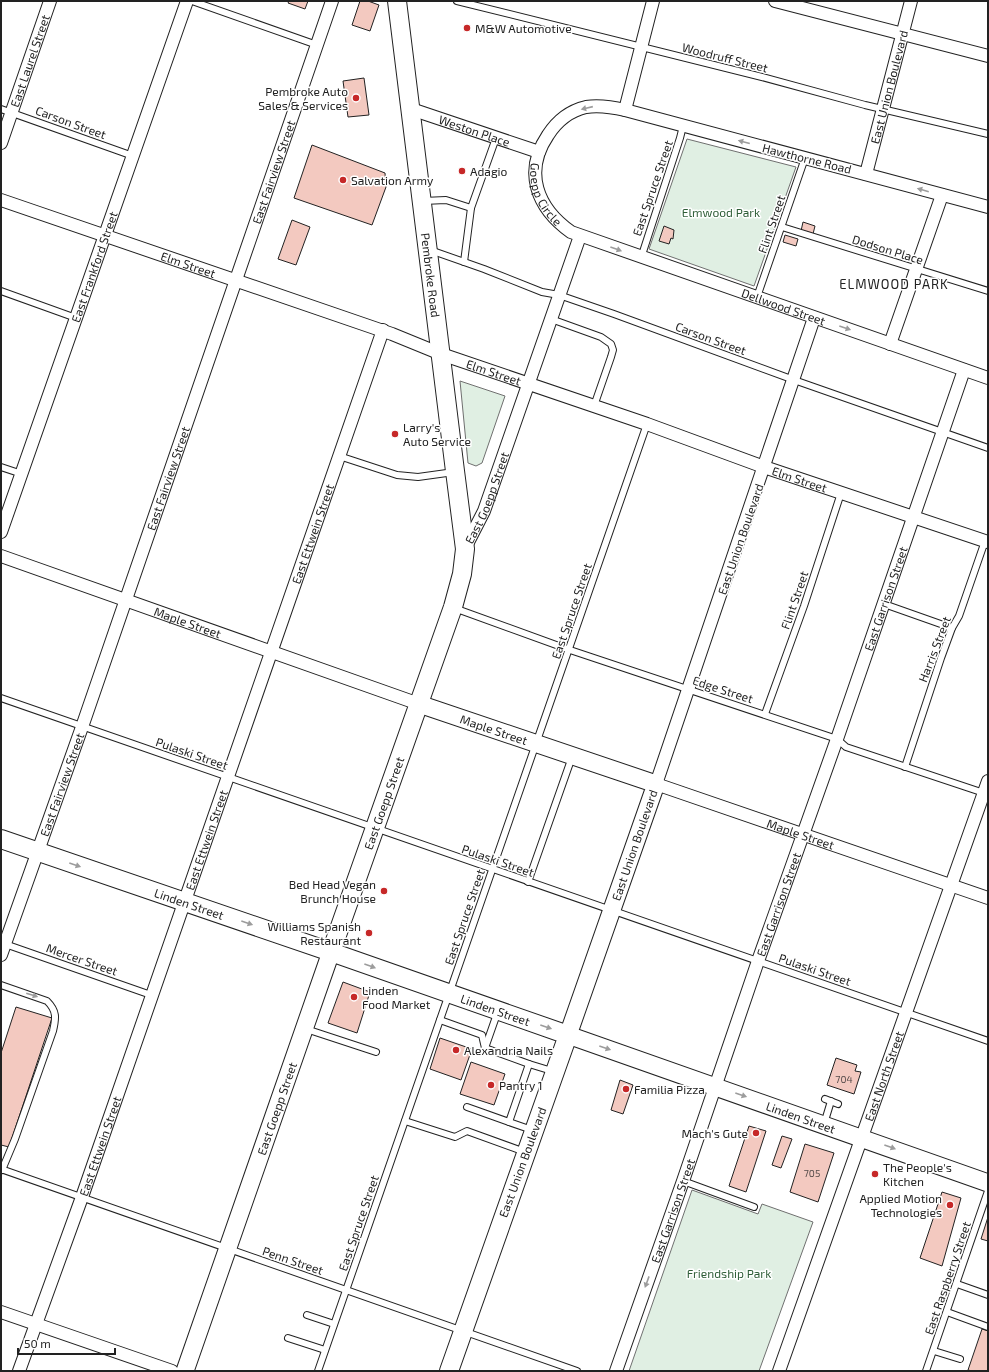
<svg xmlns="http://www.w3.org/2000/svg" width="989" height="1372" font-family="'Exo 2',sans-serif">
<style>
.green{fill:#e0efe3;stroke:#6f6f6f}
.building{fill:#f3c9c0;stroke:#222}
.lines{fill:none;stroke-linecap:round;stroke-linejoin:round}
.lane-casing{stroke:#222;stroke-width:8}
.street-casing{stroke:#222;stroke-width:14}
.secondary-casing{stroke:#222;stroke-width:19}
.primary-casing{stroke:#222;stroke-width:20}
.lane{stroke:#fff;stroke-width:6}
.street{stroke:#fff;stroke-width:12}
.secondary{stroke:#fff;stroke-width:17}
.primary{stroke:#fff;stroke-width:18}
.oneway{fill:#9c9c9c}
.poi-dot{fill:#c62828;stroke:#fff;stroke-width:1.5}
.labels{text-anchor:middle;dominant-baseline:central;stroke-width:3;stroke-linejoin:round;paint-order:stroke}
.number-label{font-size:10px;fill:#564c4a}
.poi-label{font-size:12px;fill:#222;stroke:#fff;text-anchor:start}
.street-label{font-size:12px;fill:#222;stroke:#fff}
.park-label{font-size:12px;fill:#2f5e38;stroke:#fff}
.neighbourhood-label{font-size:13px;letter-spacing:1px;fill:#222;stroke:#fff}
</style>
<rect width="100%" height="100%" fill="#fff"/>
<g class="green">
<path d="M687 139 796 167 754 286 649 249Z"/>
<path d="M460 381 505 396 482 463 476 466 468 463Z"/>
<path d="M692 1190 758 1214 762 1204 813 1222 759 1371H629Z"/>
</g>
<g class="building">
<path d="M289 1H308L305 9 288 3Z"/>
<path d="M360 1H368L379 5 370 31 352 25Z"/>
<path d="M364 78 369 115 348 117 343 81Z"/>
<path d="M312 145 385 173 386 187 372 225 294 198Z"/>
<path d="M292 220 310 227 296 265 278 259Z"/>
<path d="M803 222 815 226 813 234 801 231Z"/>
<path d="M664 226 674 230 673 239 671 238 669 244 659 241Z"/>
<path d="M785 235 798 239 796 246 783 242Z"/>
<path d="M343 982 370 992 357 1033 328 1023Z"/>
<path d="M16 1007 52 1018 9 1147 1 1145V1053Z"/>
<path d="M440 1038 472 1049 461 1080 430 1069Z"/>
<path d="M836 1058 857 1065 855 1071 861 1072 854 1094 827 1085Z"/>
<path d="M471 1062 505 1074 494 1105 460 1094Z"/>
<path d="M620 1080 633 1085 623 1114 611 1110Z"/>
<path d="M749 1126 766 1131 746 1192 729 1186Z"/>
<path d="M782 1136 792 1139 781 1168 772 1165Z"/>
<path d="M805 1144 834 1153 818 1202 790 1192Z"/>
<path d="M942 1192 961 1198 942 1266 920 1258Z"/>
<path d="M988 1217V1241L981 1239Z"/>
<path d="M982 1329 988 1331V1371H972L968 1370Z"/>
</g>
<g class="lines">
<g class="lane-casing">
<g id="lane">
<path d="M192 1 317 45"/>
<path d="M457 1 762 77 865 105 988 134"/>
<path d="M1 109 133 156"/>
<path d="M423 201 446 200 471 208 496 138"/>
<path d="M782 227 988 291"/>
<path d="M430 250 484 269 542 292 559 295 614 314 794 380 988 448"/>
<path d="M641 258 680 138 683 126"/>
<path d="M464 262 471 208"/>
<path d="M1 291 76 318"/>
<path d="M757 297 805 158"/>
<path d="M551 319 601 337 611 344 613 350 611 357 594 406"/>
<path d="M339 456 397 475 418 477 454 472"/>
<path d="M1 467 22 474"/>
<path d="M884 604 952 628"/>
<path d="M454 608 570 650 837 739 846 747 984 793"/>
<path d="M1 698 988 1041"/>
<path d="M765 714 804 606 841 493"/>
<path d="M905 767 941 658 952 628 959 616 985 541"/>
<path d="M528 882 572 757"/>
<path d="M5 944 151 995"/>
<path d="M1 985 47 1001C57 1011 56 1018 53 1031L15 1139 2 1170"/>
<path d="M440 1020 482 1035 485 1048 529 1064 509 1122 467 1107"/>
<path d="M306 1029 376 1052"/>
<path d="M485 1048 498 1011"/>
<path d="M529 1064 552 1071"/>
<path d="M825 1099 838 1104"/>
<path d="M405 1121 455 1137 467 1131 525 1152"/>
<path d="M509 1122 532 1130"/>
<path d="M824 1124 831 1101"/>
<path d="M1 1169 577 1371"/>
<path d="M683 1181 754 1207"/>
<path d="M957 1284 988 1295"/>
<path d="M947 1312 988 1327"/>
<path d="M307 1315 334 1324"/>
<path d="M288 1338 325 1350"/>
<path d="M934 1351 960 1359"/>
<path d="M318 1371 647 424"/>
<path d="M926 1371 988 1191"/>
</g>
</g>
<g class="street-casing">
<g id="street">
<path d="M775 1 988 56"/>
<path id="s1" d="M411 109 539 152"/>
<path d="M625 110 653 1"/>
<path id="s2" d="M1 143 50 1"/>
<path id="s3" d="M866 174 911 1"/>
<path id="s4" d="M1 200 392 334 441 354 647 424 764 467 988 542"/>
<path id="s5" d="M988 207 625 110C612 107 600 105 586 107 569 111 557 121 548 135 523 172 537 208 571 232L988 378"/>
<path id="s6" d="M814 318 656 784 988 898"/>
<path d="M890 344 942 195"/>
<path id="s7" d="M1 532 187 1"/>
<path id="s8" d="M465 548 484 511 580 236"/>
<path id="s9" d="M1 556 419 704"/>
<path id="s10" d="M1 955 82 727 332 1"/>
<path d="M1 1312 172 1371"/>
<path id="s11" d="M19 1371 82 1197 383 330"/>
<path id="s12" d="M616 1371 683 1181 758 961 837 739 964 370"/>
<path id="s13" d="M779 1371 988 781"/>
</g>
</g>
<g class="secondary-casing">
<g id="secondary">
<path id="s14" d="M419 704 656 784 568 1035 988 1183"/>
<path id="s15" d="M185 1371 331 952"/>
</g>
</g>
<g class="primary-casing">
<g id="primary">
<path id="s16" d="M1 839 331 952 568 1035 449 1371"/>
<path id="s17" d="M331 952 453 607 462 574 465 549 455 471 397 1"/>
</g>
</g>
<use href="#lane" class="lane"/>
<use href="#street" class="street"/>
<use href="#secondary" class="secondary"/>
<use href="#primary" class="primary"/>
</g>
<defs><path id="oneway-solid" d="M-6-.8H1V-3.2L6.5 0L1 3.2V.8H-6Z"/></defs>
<g class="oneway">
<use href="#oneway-solid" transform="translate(587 108) rotate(167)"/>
<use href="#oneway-solid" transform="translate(744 142) rotate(-165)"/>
<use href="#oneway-solid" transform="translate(923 190) rotate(-164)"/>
<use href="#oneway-solid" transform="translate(616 249) rotate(20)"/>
<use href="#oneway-solid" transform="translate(845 328) rotate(19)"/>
<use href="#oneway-solid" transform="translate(75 865) rotate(19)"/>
<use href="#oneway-solid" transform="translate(247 923) rotate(19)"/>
<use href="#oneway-solid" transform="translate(370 966) rotate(20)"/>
<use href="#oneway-solid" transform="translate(32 995) rotate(17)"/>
<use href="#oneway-solid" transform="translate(546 1027) rotate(19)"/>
<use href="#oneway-solid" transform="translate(605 1048) rotate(19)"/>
<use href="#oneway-solid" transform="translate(741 1095) rotate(19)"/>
<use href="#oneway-solid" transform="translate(890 1147) rotate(20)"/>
<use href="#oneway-solid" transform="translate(647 1282) rotate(110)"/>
</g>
<g class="poi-dot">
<circle cx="467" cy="28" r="4"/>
<circle cx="356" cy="98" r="4"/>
<circle cx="462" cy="171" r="4"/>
<circle cx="343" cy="180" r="4"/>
<circle cx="395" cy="434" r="4"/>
<circle cx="384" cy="891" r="4"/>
<circle cx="369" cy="933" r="4"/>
<circle cx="354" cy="997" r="4"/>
<circle cx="456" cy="1050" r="4"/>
<circle cx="491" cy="1085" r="4"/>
<circle cx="626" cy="1089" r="4"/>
<circle cx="756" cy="1133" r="4"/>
<circle cx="875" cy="1174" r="4"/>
<circle cx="950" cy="1205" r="4"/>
</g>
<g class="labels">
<g class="number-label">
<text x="844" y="1079">704</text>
<text x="812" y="1173">705</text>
</g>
<g class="poi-label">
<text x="475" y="28">M&amp;W Automotive</text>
<text x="348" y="91" text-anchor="end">Pembroke Auto<tspan x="348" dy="14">Sales &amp; Services</tspan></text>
<text x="470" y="171">Adagio</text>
<text x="351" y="180">Salvation Army</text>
<text x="403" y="427">Larry's<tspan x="403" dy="14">Auto Service</tspan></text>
<text x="376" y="884" text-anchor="end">Bed Head Vegan<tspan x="376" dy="14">Brunch House</tspan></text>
<text x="361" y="926" text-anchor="end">Williams Spanish<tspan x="361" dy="14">Restaurant</tspan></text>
<text x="362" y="990">Linden<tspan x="362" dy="14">Food Market</tspan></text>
<text x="464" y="1050">Alexandria Nails</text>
<text x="499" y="1085">Pantry 1</text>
<text x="634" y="1089">Familia Pizza</text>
<text x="748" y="1133" text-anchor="end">Mach's Gute</text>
<text x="883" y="1167">The People's<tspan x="883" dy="14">Kitchen</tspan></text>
<text x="942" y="1198" text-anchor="end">Applied Motion<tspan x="942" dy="14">Technologies</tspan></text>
</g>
<g class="street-label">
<text transform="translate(725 57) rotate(14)">Woodruff Street</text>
<text stroke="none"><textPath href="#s2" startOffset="87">East Laurel Street</textPath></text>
<text stroke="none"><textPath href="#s3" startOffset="90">East Union Boulevard</textPath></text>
<text transform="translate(71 122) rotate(20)">Carson Street</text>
<text stroke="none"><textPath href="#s1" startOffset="67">Weston Place</textPath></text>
<text transform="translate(807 158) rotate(14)">Hawthorne Road</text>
<text stroke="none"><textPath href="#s10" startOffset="829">East Fairview Street</textPath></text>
<text transform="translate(652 188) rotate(-71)">East Spruce Street</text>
<text stroke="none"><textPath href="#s5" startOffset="528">Goepp Circle</textPath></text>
<text transform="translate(771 224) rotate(-71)">Flint Street</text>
<text transform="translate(888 249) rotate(17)">Dodson Place</text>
<text stroke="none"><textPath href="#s4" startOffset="198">Elm Street</textPath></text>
<text stroke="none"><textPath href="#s7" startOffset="281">East Frankford Street</textPath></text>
<text transform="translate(431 275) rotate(83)">Pembroke Road</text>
<text stroke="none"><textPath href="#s5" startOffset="801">Dellwood Street</textPath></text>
<text transform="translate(711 338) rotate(20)">Carson Street</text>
<text stroke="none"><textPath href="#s4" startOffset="522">Elm Street</textPath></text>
<text stroke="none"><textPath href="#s10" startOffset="505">East Fairview Street</textPath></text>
<text stroke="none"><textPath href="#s4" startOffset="846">Elm Street</textPath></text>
<text stroke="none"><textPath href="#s8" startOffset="55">East Goepp Street</textPath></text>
<text stroke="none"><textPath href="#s11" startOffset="887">East Ettwein Street</textPath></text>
<text transform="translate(740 539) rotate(-71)">East Union Boulevard</text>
<text stroke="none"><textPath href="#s12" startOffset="818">East Garrison Street</textPath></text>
<text transform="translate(794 600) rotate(-71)">Flint Street</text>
<text transform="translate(571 611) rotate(-71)">East Spruce Street</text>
<text stroke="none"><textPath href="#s9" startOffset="198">Maple Street</textPath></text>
<text transform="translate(934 649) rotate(-69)">Harris Street</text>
<text transform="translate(723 689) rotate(18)">Edge Street</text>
<text stroke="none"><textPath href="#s14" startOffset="79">Maple Street</textPath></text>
<text transform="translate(192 753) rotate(19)">Pulaski Street</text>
<text stroke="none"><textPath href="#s10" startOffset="181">East Fairview Street</textPath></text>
<text stroke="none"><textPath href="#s17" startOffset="158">East Goepp Street</textPath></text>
<text stroke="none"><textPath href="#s6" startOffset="645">Maple Street</textPath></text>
<text stroke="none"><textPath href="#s11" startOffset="563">East Ettwein Street</textPath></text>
<text transform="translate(634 845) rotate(-71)">East Union Boulevard</text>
<text transform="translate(498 860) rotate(19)">Pulaski Street</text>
<text stroke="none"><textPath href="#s16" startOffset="199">Linden Street</textPath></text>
<text stroke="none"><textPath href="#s12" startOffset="494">East Garrison Street</textPath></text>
<text transform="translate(464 917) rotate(-71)">East Spruce Street</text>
<text transform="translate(82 959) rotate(19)">Mercer Street</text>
<text transform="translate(815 969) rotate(19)">Pulaski Street</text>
<text stroke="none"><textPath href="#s16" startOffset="523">Linden Street</textPath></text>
<text stroke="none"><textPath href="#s13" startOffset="313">East North Street</textPath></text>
<text stroke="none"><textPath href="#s15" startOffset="278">East Goepp Street</textPath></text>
<text stroke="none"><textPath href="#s14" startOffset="763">Linden Street</textPath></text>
<text stroke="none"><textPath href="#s11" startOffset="239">East Ettwein Street</textPath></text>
<text transform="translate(522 1162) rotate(-70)">East Union Boulevard</text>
<text stroke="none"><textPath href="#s12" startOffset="170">East Garrison Street</textPath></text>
<text transform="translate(358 1223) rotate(-71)">East Spruce Street</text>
<text transform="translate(293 1260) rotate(19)">Penn Street</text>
<text transform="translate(947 1278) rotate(-71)">East Raspberry Street</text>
</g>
<g class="park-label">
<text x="721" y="212">Elmwood Park</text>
<text x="729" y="1273">Friendship Park</text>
</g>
<g class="neighbourhood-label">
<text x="894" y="284">ELMWOOD PARK</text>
</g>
</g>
<rect width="989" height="1372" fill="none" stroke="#222222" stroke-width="4"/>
<path d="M18 1348v6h97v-6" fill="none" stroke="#222222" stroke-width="2"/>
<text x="24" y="1348" font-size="12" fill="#222222" stroke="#ffffff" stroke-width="3" paint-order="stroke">50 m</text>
</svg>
